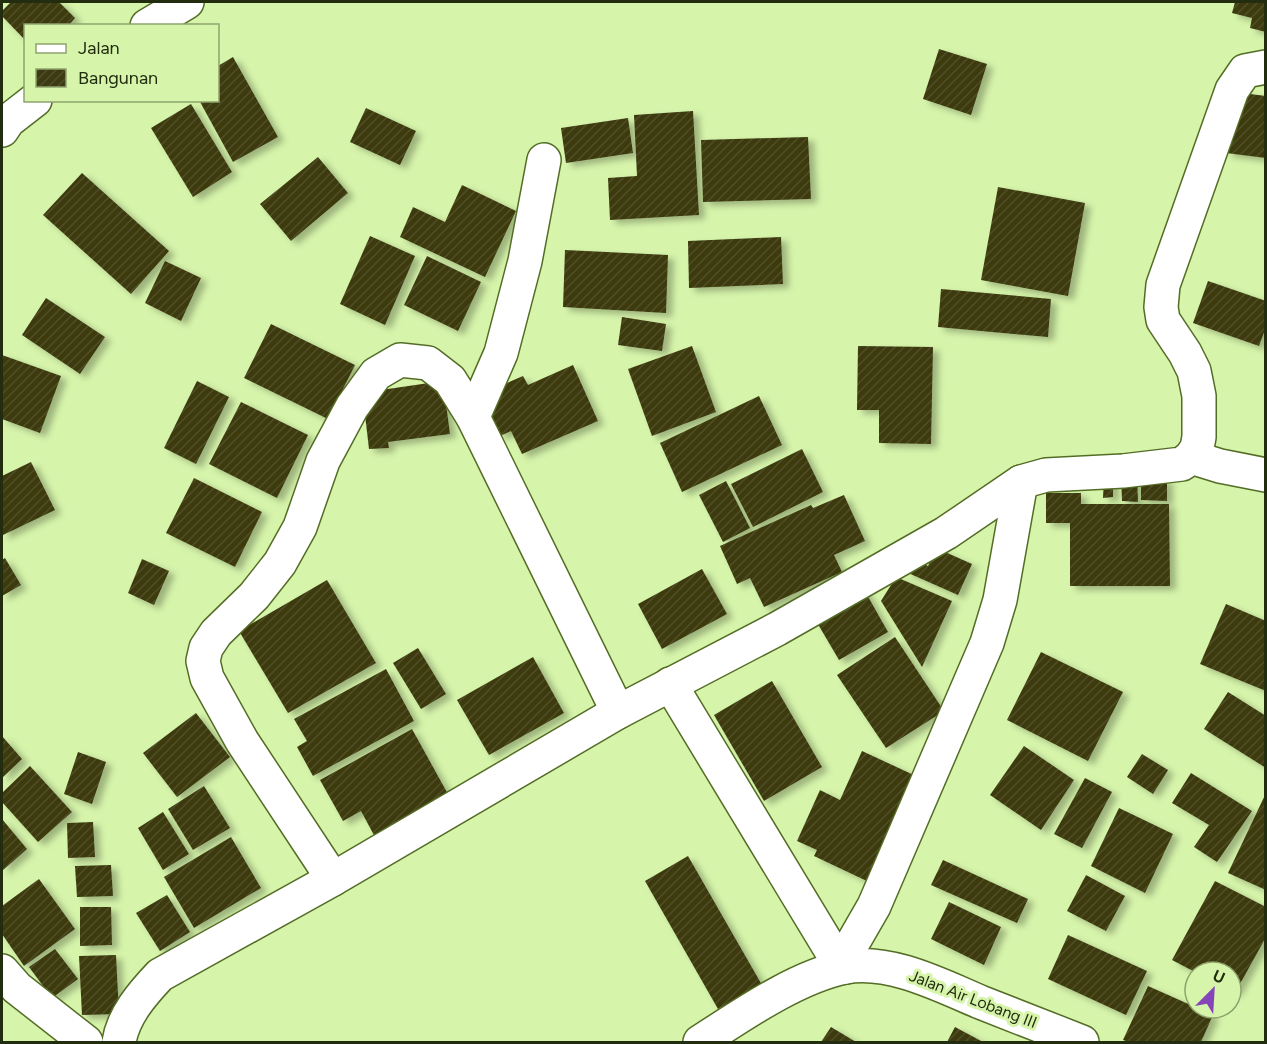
<svg xmlns="http://www.w3.org/2000/svg" width="1267" height="1044" font-family="Figtree,sans-serif">
<style>
.building{fill:url(#building-hatch);filter:url(#shadow)}
.lines{fill:none;stroke-linecap:round;stroke-linejoin:round}
.minor-casing{stroke:#546d26;stroke-width:36}
.tertiary-casing{stroke:#546d26;stroke-width:36}
.minor{stroke:#fff;stroke-width:33}
.tertiary{stroke:#fff;stroke-width:33}
.labels{text-anchor:middle;dominant-baseline:central;stroke-width:6;stroke-linejoin:round;paint-order:stroke}
.street-label{font-size:16px;fill:#222d10;stroke:#d6f4aa}
</style>
<defs>
<pattern id="building-hatch" width="6" height="6" patternUnits="userSpaceOnUse" patternTransform="scale(1.5)"><rect width="6" height="6" fill="#3c3a11"/><path d="M-1 1l2-2M0 6l6-6M5 7l2-2" fill="none" stroke="#4f4e2a"/></pattern>
<filter id="shadow"><feDropShadow dx="6" dy="4" stdDeviation="3" flood-color="#0004"/></filter>
</defs>
<rect width="100%" height="100%" fill="#d6f4aa"/>
<g class="building">
<path d="M11 2H59L75 18 68 26H26V41L2 16V11Z"/>
<path d="M1235 2H1266V32L1250 28 1252 18 1232 13Z"/>
<path d="M939 49 987 64 971 115 923 99Z"/>
<path d="M233 57 278 137 233 162 199 100H218V66Z"/>
<path d="M1234 92 1266 96V158L1226 153Z"/>
<path d="M191 104 232 172 193 197 151 128Z"/>
<path d="M366 108 416 131 400 165 350 142Z"/>
<path d="M693 111 699 215 610 220 608 178 637 176 634 115Z"/>
<path d="M628 118 633 153 566 163 561 128Z"/>
<path d="M808 137 811 199 703 202 701 140Z"/>
<path d="M318 157 348 193 291 241 260 204Z"/>
<path d="M82 173 169 251 131 294 43 215Z"/>
<path d="M462 185 516 211 485 277 400 237 413 207 445 222Z"/>
<path d="M998 187 1085 203 1068 296 981 280Z"/>
<path d="M370 236 415 256 385 325 340 304Z"/>
<path d="M781 237 783 284 689 288 688 241Z"/>
<path d="M565 250 668 255 666 313 563 307Z"/>
<path d="M427 256 481 282 458 331 404 305Z"/>
<path d="M165 261 201 278 181 321 145 303Z"/>
<path d="M1208 281 1266 301V327L1259 346 1193 323Z"/>
<path d="M941 289 1051 299 1048 337 938 327Z"/>
<path d="M46 298 105 337 80 374 22 335Z"/>
<path d="M622 317 666 324 662 351 618 345Z"/>
<path d="M271 324 355 365 328 419 244 378Z"/>
<path d="M692 346 716 412 652 436 628 369Z"/>
<path d="M858 346 933 347 931 444 879 443V410H857Z"/>
<path d="M2 355 61 376 40 433 2 419Z"/>
<path d="M573 365 598 421 522 454 511 431 500 436 486 404 493 389 523 376 528 385Z"/>
<path d="M197 381 229 397 196 464 164 448Z"/>
<path d="M443 381 450 434 388 442 389 448 369 449 364 406 376 404 374 391Z"/>
<path d="M759 396 782 445 682 492 660 443Z"/>
<path d="M241 402 308 435 277 498 209 464Z"/>
<path d="M802 449 823 492 753 527 731 484Z"/>
<path d="M31 462 55 510 3 535 2 531V476Z"/>
<path d="M1121 476H1137L1138 502 1122 501Z"/>
<path d="M194 478 262 512 235 567 166 533Z"/>
<path d="M1104 478H1113V497L1103 498Z"/>
<path d="M1141 479H1167V501L1141 500Z"/>
<path d="M726 481 750 528 723 542 699 495Z"/>
<path d="M1046 493H1081V504H1169L1170 586H1070V523H1046Z"/>
<path d="M844 495 865 541 834 555 842 572 764 607 750 578 737 584 720 546 811 505 813 508Z"/>
<path d="M936 548 972 564 958 595 906 572 912 558 928 566Z"/>
<path d="M5 558 21 585 2 596V560Z"/>
<path d="M142 559 169 571 154 605 128 593Z"/>
<path d="M702 569 727 614 662 649 638 604Z"/>
<path d="M896 577 952 601 922 667 881 601Z"/>
<path d="M327 580 376 663 288 713 239 631Z"/>
<path d="M862 586 888 632 839 660 812 614Z"/>
<path d="M1226 604 1266 621V691L1200 664Z"/>
<path d="M895 637 944 711 886 748 837 675Z"/>
<path d="M418 648 446 694 421 709 393 663Z"/>
<path d="M1041 652 1123 692 1088 761 1007 720Z"/>
<path d="M533 657 564 713 489 755 457 700Z"/>
<path d="M386 669 414 721 313 776 297 747 307 741 294 719Z"/>
<path d="M772 681 822 767 764 801 714 715Z"/>
<path d="M1228 692 1266 716V768L1204 729Z"/>
<path d="M196 713 230 757 177 797 143 753Z"/>
<path d="M412 729 449 796 375 837 361 811 343 821 320 780Z"/>
<path d="M2 736 22 759 2 778Z"/>
<path d="M1024 746 1074 780 1041 830 990 795Z"/>
<path d="M862 751 918 777 869 882 814 856 817 850 797 841 820 790 840 800Z"/>
<path d="M78 752 106 762 92 804 64 794Z"/>
<path d="M1142 754 1168 770 1153 794 1127 777Z"/>
<path d="M30 766 72 812 38 842 2 802V793Z"/>
<path d="M1191 773 1252 811 1217 862 1194 847 1209 825 1172 803Z"/>
<path d="M1085 778 1112 792 1082 848 1054 834Z"/>
<path d="M204 786 230 828 193 850 168 809Z"/>
<path d="M1266 793V890L1228 873Z"/>
<path d="M1119 808 1173 834 1145 893 1091 866Z"/>
<path d="M163 812 189 854 163 870 138 828Z"/>
<path d="M2 819 27 849 2 871Z"/>
<path d="M93 822 95 857 68 858 67 823Z"/>
<path d="M231 837 261 888 194 928 164 877Z"/>
<path d="M688 856 762 985 718 1009 645 881Z"/>
<path d="M943 860 1028 899 1017 923 931 885Z"/>
<path d="M111 865 113 896 77 897 75 866Z"/>
<path d="M1086 875 1125 896 1106 931 1067 911Z"/>
<path d="M39 879 75 929 24 966 2 934V906Z"/>
<path d="M1215 881 1266 907V937L1235 993 1231 991V972H1195L1172 960Z"/>
<path d="M167 895 190 932 160 951 136 913Z"/>
<path d="M949 902 1001 927 984 965 931 939Z"/>
<path d="M80 907H111L112 945 80 946Z"/>
<path d="M1068 935 1147 971 1126 1015 1048 979Z"/>
<path d="M55 949 78 979 52 998 29 967Z"/>
<path d="M116 955 119 1014 82 1015 79 956Z"/>
<path d="M1148 986 1213 1015 1201 1042H1129L1123 1040Z"/>
<path d="M831 1027 856 1042H821Z"/>
<path d="M955 1027 983 1042H947Z"/>
</g>
<g class="lines">
<g class="minor-casing">
<g id="minor">
<path d="M473 417 501 353 525 261 544 160"/>
<path d="M1191 457 1220 466 1266 475"/>
<path d="M670 684 840 965 846 967"/>
<path d="M333 879 242 741 207 678 203 661 206 648 216 633 254 596 280 563 300 527 323 461 352 407 376 374 400 360 428 363 450 380 473 417 618 712"/>
<path d="M840 965 874 906 987 643 1000 600 1021 482"/>
<path d="M119 1042C123 1016 142 994 160 975L333 879 618 712 777 629 946 533 1021 482 1046 475 1123 471 1182 464 1191 457 1197 448 1199 437V396L1194 371 1185 353 1163 320 1161 307 1163 285 1232 90 1245 71 1266 67"/>
</g>
</g>
<g class="tertiary-casing">
<g id="tertiary">
<path d="M147 26 187 2"/>
<path d="M2 130 8 121 35 100"/>
<path d="M2 971 17 988 86 1042"/>
<path d="M700 1042C742 1015 796 977 845 967 890 959 940 985 980 1002 1014 1015 1048 1029 1082 1042"/>
</g>
</g>
<use href="#minor" class="minor"/>
<use href="#tertiary" class="tertiary"/>
</g>
<g class="labels">
<g class="street-label">
<text transform="translate(973 999) rotate(21)">Jalan Air Lobang III</text>
</g>
</g>
<rect width="1267" height="1044" fill="none" stroke="#222d10" stroke-width="6"/>
<rect x="24" y="24" width="195" height="78" fill="#d6f4aa" stroke="#8ea46c" stroke-width="1.5"/>
<rect x="36" y="44" width="30" height="9" fill="#ffffff" stroke="#8ea46c" stroke-width="1.5"/>
<text x="78" y="54" font-size="18" fill="#222d10">Jalan</text>
<rect x="36" y="69" width="30" height="18" fill="url(#building-hatch)" stroke="#8ea46c" stroke-width="1.5"/>
<text x="78" y="84" font-size="18" fill="#222d10">Bangunan</text>
<g transform="translate(1213 990) rotate(24)"><circle r="28" fill="#d6f4aa" stroke="#8ea46c" stroke-width="1.5"/>
<path d="M0-4.5L10 22L0 15L-10 22Z" fill="#8544b9"/>
<text y="-9" font-size="16" font-weight="bold" text-anchor="middle" fill="#222d10">U</text>
</g>
</svg>
